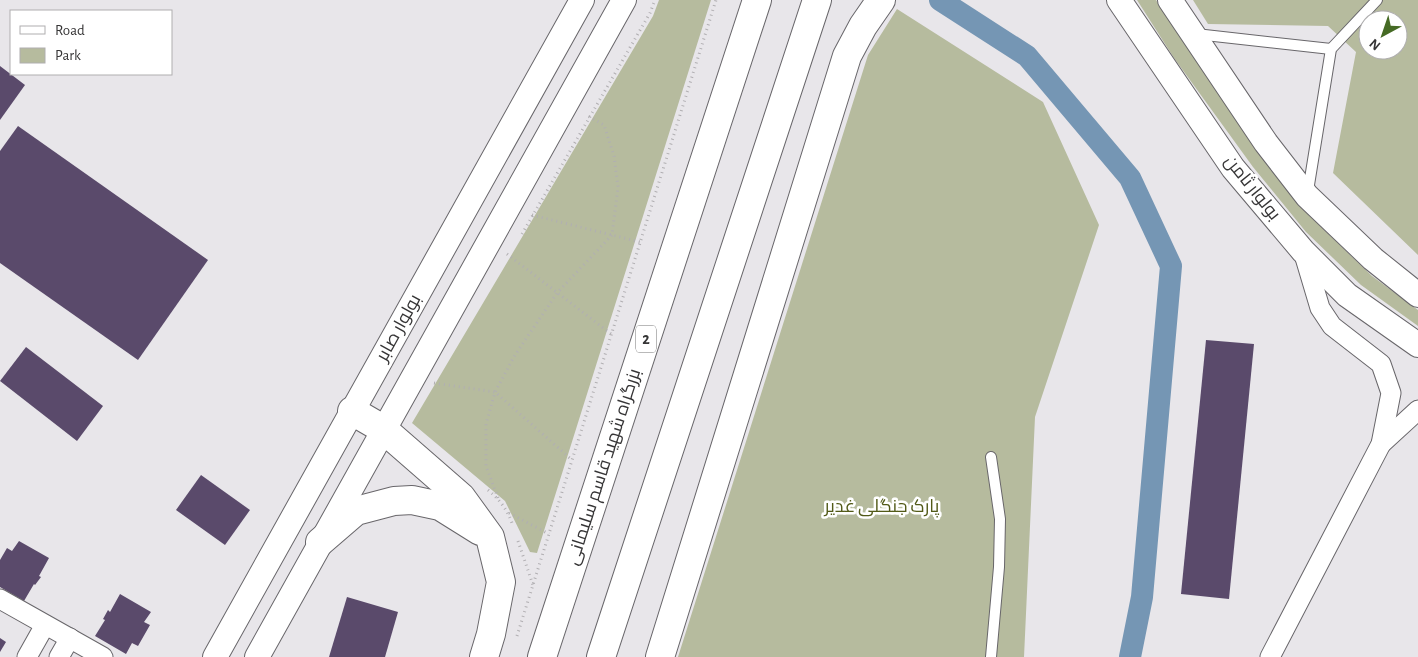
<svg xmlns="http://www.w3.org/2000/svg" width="1418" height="657" font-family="'Alegreya Sans',Cairo,sans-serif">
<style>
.green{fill:#b6bb9e;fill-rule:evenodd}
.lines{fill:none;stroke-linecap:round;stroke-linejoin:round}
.canal{stroke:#7596b4;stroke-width:22}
.building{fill:#5a4a6b}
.service-casing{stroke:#68666a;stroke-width:12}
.minor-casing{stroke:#68666a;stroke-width:21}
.tertiary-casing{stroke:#68666a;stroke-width:26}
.trunk-casing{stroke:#68666a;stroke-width:30}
.path{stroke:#b1afb2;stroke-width:3;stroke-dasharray:1 4;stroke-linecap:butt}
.service{stroke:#fff;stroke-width:10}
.minor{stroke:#fff;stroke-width:19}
.tertiary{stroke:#fff;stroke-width:24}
.trunk{stroke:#fff;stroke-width:28}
.labels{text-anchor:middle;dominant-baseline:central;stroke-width:5;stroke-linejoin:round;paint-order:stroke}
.shield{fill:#fff;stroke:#727272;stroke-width:1}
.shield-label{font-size:16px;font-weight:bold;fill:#363536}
.street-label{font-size:18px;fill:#363536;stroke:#fff}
.park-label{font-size:18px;fill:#525a18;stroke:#fff}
</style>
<rect width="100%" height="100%" fill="#e8e6ea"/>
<g class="green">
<path d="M659 0H711L537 553 530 552 505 501 412 423 653 16Z"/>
<path d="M1137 0H1156L1262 156 1315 221 1372 276 1418 310V326L1361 285 1306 232 1253 167 1174 58Z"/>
<path d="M1193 0H1418V255L1333 173 1356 52 1328 26 1208 24ZM1368 20H1398V50H1368Z"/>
<path d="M897 9 1043 102 1099 225 1035 417 1024 657H678L868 55Z"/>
</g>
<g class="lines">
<path class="canal" d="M940 0 1027 56 1130 178 1171 266 1142 597 1130 657"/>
</g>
<g class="building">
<path d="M0 66 25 85 0 120Z"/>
<path d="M18 126 208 260 138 360 0 263V151Z"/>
<path d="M1206 340 1254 344 1229 599 1181 594Z"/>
<path d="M26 347 103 406 77 441 0 381Z"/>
<path d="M201 475 250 510 225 545 176 510Z"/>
<path d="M19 541 49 558 39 576 41 577 35 585 34 584 24 601 0 587V560L7 548 12 551Z"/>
<path d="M120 594 151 612 144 622 150 625 138 646 132 643 126 654 95 636 105 620 103 619 108 610 110 612Z"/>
<path d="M347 597 398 612 385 657H329Z"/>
<path d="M0 638 6 642 0 652Z"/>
</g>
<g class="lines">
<g class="service-casing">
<g id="service">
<path d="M1196 34 1331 49"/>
<path d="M1308 191 1331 49 1377 0"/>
<path d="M991 657 999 567 1000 519 991 457"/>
</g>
</g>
<g class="minor-casing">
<g id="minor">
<path d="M1381 444 1418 410"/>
<path d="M0 599 103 657"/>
<path d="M27 657 45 625"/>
<path d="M59 657 70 638"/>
<path d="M1270 657 1381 444 1391 393 1381 364 1332 326 1320 308 1303 251"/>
</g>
</g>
<g class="tertiary-casing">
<g id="tertiary">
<path d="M1119 0 1233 168 1303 251 1347 295 1418 345"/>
<path d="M1170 0 1266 143 1307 196 1373 259 1418 295"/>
<path d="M215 657 582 0"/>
<path d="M257 657 624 0"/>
</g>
</g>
<g class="trunk-casing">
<g id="trunk">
<path d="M352 411 383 429 461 497 490 537 501 582 491 634 484 657"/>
<path d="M320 542 356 511 394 501 412 500 440 506 480 531"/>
<path d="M542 657 757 0"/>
<path d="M601 657 817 0"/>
<path d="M660 657 847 56 863 26 881 0"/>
</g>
</g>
<g class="path">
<path d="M532 215 640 242"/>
<path d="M522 234 650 13 655 0"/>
<path d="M507 254 611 334"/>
<path d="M434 383 495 392 572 460"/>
<path d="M488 490C499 499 507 509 512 523"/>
<path d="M498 498 486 466V424L495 392 515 355 557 293 612 235 618 187 614 156 604 125 588 116"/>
<path d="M509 513 549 534"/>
<path d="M518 541 533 585"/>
<path d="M517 636 716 0"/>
</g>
<use href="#service" class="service"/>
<use href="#minor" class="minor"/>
<use href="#tertiary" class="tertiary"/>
<use href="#trunk" class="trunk"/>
</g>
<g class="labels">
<rect class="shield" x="636" y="325.5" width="20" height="27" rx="4"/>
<g class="shield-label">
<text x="646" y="339">2</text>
</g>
<g class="street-label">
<text transform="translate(1252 188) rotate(51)">بولوار ثامن</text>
<text transform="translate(399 328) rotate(-61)">بولوار صابر</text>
<text transform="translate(604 467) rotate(-72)">بزرگراه شهید قاسم سلیمانی</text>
</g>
<g class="park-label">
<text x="882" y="507">پارک جنگلی غدیر</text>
</g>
</g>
<rect x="10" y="10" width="162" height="65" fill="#ffffff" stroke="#afaeaf"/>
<rect x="20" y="26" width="25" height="8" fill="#ffffff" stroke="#afaeaf"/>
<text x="55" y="35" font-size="15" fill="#363536">Road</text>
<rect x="20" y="48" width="25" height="15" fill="#b6bb9e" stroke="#afaeaf"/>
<text x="55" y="60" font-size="15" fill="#363536">Park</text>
<g transform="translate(1383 35) rotate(220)"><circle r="24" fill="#ffffff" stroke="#afaeaf"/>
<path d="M0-4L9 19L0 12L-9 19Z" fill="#456a24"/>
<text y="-8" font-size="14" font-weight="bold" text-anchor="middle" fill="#363536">N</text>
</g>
</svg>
